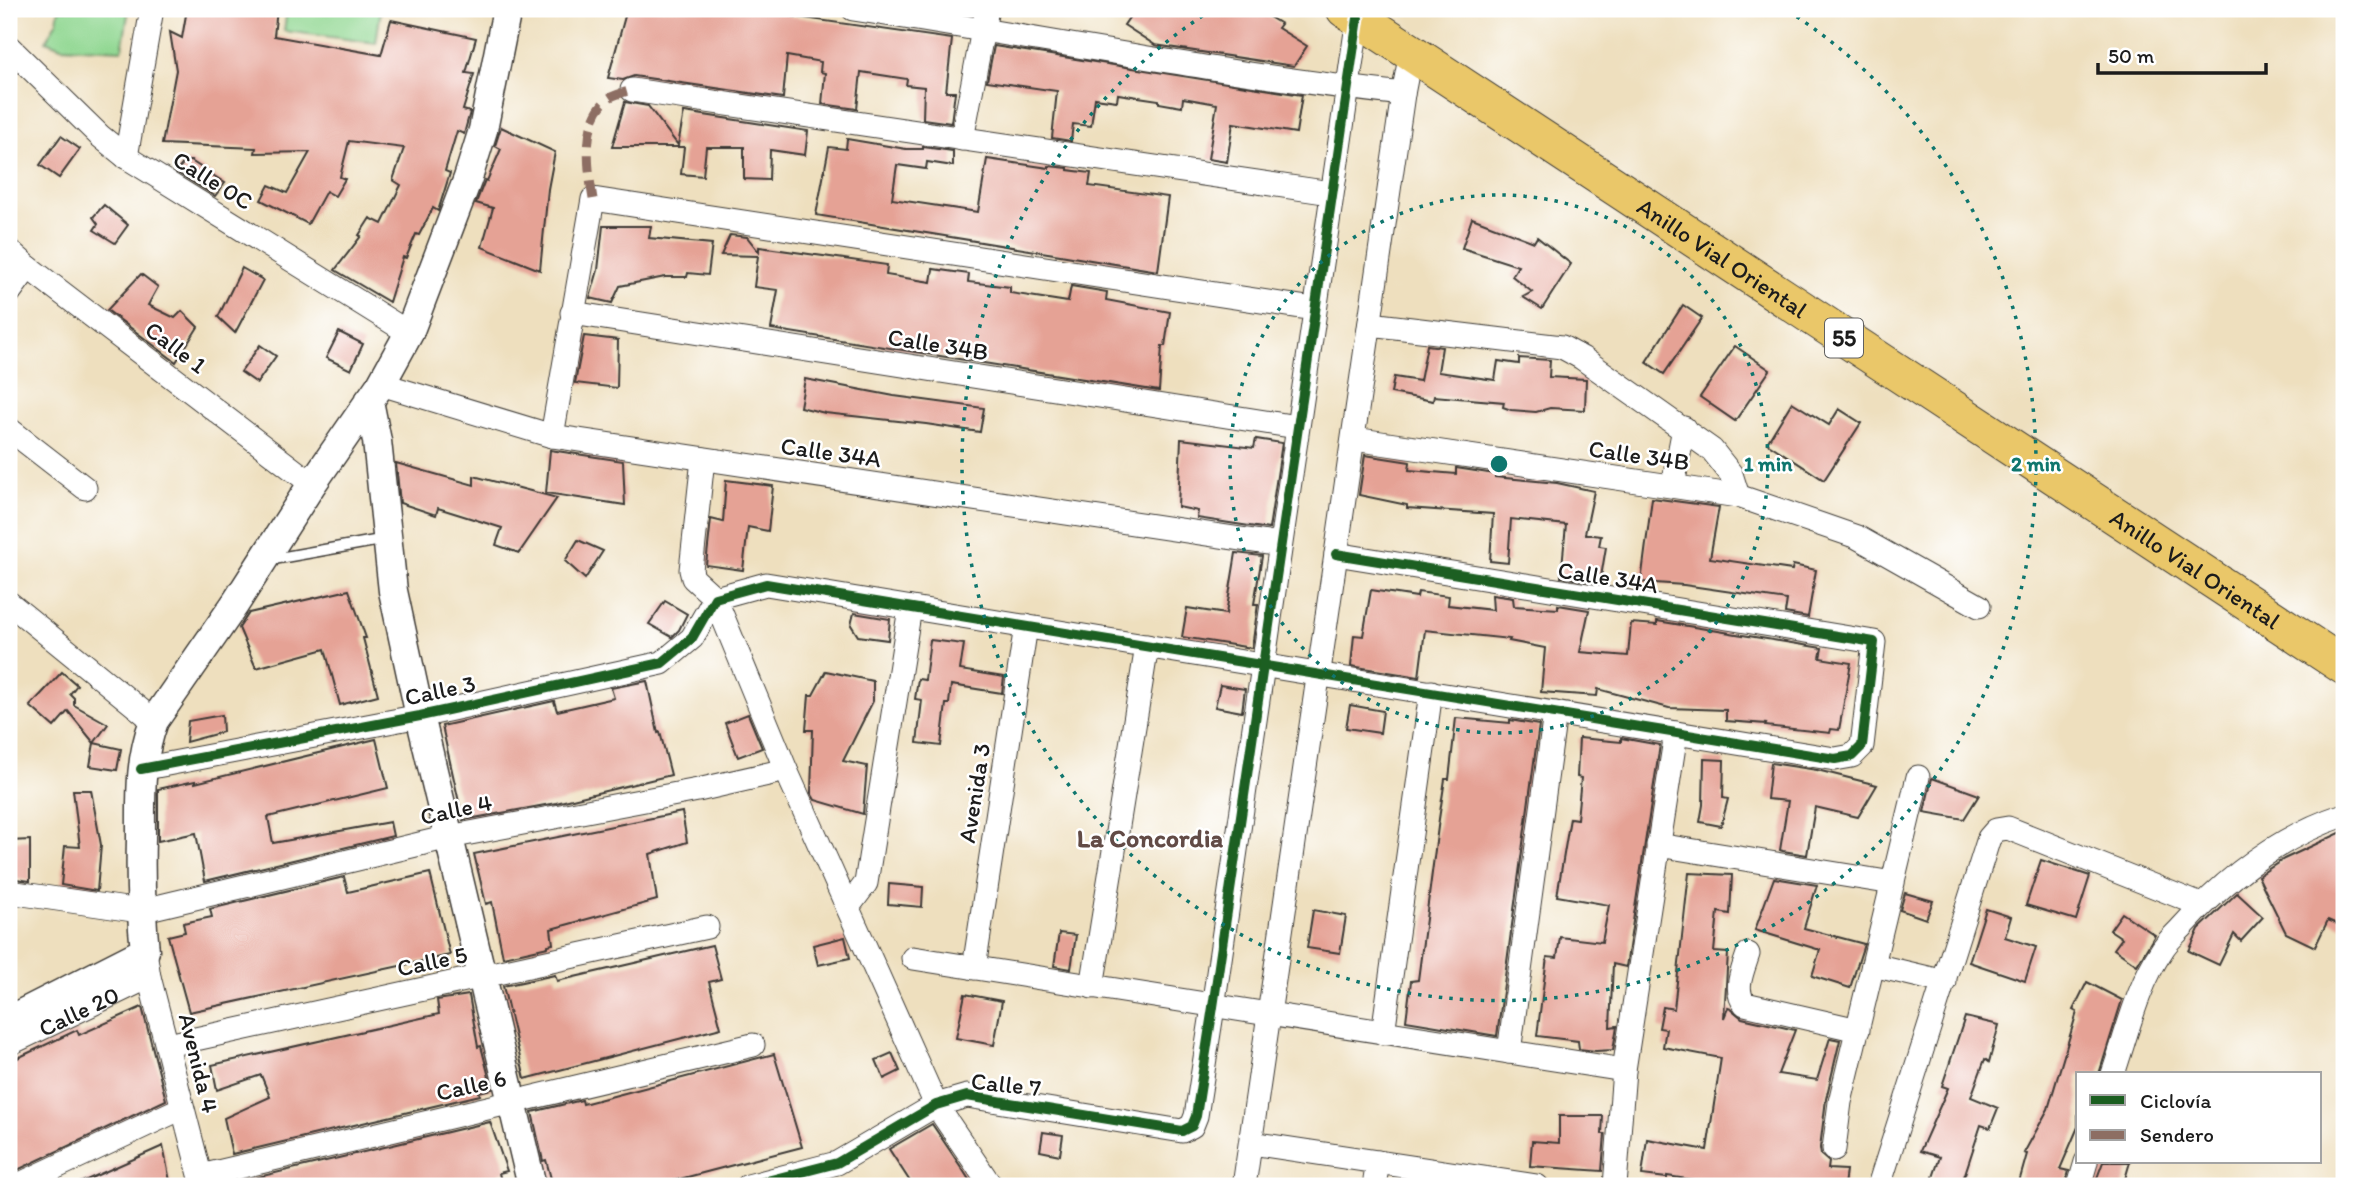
<svg xmlns="http://www.w3.org/2000/svg" width="2353" height="1195" font-family="Itim,sans-serif">
<style>
.green{fill:#90d791;stroke:#567a56;stroke-width:2}
.building{fill:#e5a295}
.lines{fill:none;stroke-linecap:round;stroke-linejoin:round}
.service-casing{stroke:#3c3934;stroke-width:13}
.minor-casing{stroke:#3c3934;stroke-width:25}
.tertiary-casing{stroke:#3c3934;stroke-width:31}
.trunk-casing{stroke:#3c3934;stroke-width:39}
.service{stroke:#fff;stroke-width:10}
.minor{stroke:#fff;stroke-width:23}
.tertiary{stroke:#fff;stroke-width:28}
.trunk{stroke:#eac769;stroke-width:37}
.quiet{stroke:#8d6e63;stroke-width:9;stroke-dasharray:18 9;stroke-linecap:butt}
.cycleway-casing{stroke:#fff;stroke-width:15}
.cycleway{stroke:#1b5e20;stroke-width:10}
.ring{fill:none;stroke:#0f766e;stroke-width:3.5;stroke-dasharray:3.5 7}
.labels{text-anchor:middle;dominant-baseline:central;stroke-width:5;stroke-linejoin:round;paint-order:stroke}
.shield{fill:#fff;stroke:#606060;stroke-width:2}
.shield-label{font-size:23px;font-weight:bold;fill:#1c1c1c}
.street-label{font-size:24px;fill:#1c1c1c;stroke:#fff}
.neighbourhood-label{font-size:26px;font-weight:bold;fill:#624b46;stroke:#fff}
.centre{fill:#0f766e;stroke:#fff;stroke-width:3.5}
.ring-label{font-size:21px;text-anchor:middle;font-weight:bold;fill:#0f766e;stroke:#fff;stroke-width:5;stroke-linejoin:round;paint-order:stroke}
</style>
<rect width="100%" height="100%" fill="#fff"/>
<filter id="ink" filterUnits="userSpaceOnUse"><feTurbulence type="fractalNoise" baseFrequency=".0143" numOctaves="2"/><feDisplacementMap in="SourceGraphic" scale="14" xChannelSelector="R" yChannelSelector="G"/><feConvolveMatrix kernelMatrix="1 2 1 2 8 2 1 2 1" color-interpolation-filters="sRGB"/></filter>
<filter id="wash" filterUnits="userSpaceOnUse"><feTurbulence type="fractalNoise" baseFrequency=".00686" numOctaves="4" result="noise"/><feDisplacementMap in="SourceGraphic" scale="28" xChannelSelector="R" yChannelSelector="G"/><feGaussianBlur stdDeviation="1.57" result="paint"/><feColorMatrix in="noise" values="0 0 0 0 0 0 0 0 0 0 0 0 0 0 0 0 0 1.4 0 .05"/><feComposite in="paint" operator="in"/></filter>
<g filter="url(#wash)">
<rect width="100%" height="100%" fill="#eedfbe"/>
<g class="green">
<path d="M59 9H129L122 50 61 47 46 41 57 21Z"/>
<path d="M287 9H381L376 43 284 31Z"/>
</g>
<g id="blocks">
<g class="building">
<path d="M187 9H277L274 36 381 55 391 20 476 38 466 73 474 74 463 110 470 112 464 134 457 131 445 171 450 173 438 211 433 208 419 235 416 234 406 258 403 257 389 302 335 270 361 236 359 235 370 218 382 224 401 185 393 180 404 148 349 141 340 177 345 179 335 196 326 191 308 224 261 200 269 185 287 193 310 152 255 153 256 148 162 144 176 70 170 32 182 38Z"/>
<path d="M627 9H777L791 12 790 16 952 39 946 92H955L951 123 923 119 924 87 906 85 907 79 861 72 857 109 822 104 825 73 820 72 821 62 787 56 783 98 634 76 623 80 608 78Z"/>
<path d="M1135 9H1256L1281 24 1278 28 1307 46 1294 66 1155 45 1124 25Z"/>
<path d="M994 46 1302 95 1296 133 1233 123 1227 162 1208 159 1217 104 1183 98 1182 107 1159 103V100L1118 94 1117 101 1095 98 1091 126 1073 124 1071 141 1052 138 1057 91 987 81Z"/>
<path d="M625 102 648 106 678 145 684 112 808 131 805 155 770 150 769 180 744 179V147H706L703 176 681 174 684 147H612Z"/>
<path d="M501 127 555 152 548 189 540 270 482 247 493 208 476 203 485 180 487 181 501 149 495 146Z"/>
<path d="M61 136 80 149 59 178 40 165Z"/>
<path d="M847 139 906 149H923V147L953 151V166L927 162 926 169 897 165 892 199 978 212 987 159 1049 168V166L1068 168V170L1091 173 1089 186 1168 197 1158 271 816 215 829 147 846 149Z"/>
<path d="M185 161H191L225 183 215 196 176 172Z"/>
<path d="M104 205 128 225 115 243 94 230 98 224 93 217Z"/>
<path d="M1472 218 1534 242 1537 237 1571 264 1542 309 1523 297 1532 292 1512 276 1518 266 1462 248Z"/>
<path d="M603 226H651L649 238 712 244 708 275 688 273 687 277H665L620 286 612 303 590 298 598 270Z"/>
<path d="M730 235 747 237 759 252V247L887 265 886 275 931 282 933 269 969 274 968 282 1010 287V293L1068 302 1071 286 1107 292 1106 300 1170 312 1165 346H1162L1159 391 771 329 778 290 754 287 758 256 721 255Z"/>
<path d="M242 268 263 280 235 333 218 317Z"/>
<path d="M141 274 158 287 148 305 175 318 182 311 198 327 176 362 107 310Z"/>
<path d="M1683 305 1702 318 1664 374 1646 362Z"/>
<path d="M339 332 363 344 351 370 326 358Z"/>
<path d="M584 336 618 340 617 388 575 383Z"/>
<path d="M260 345 276 356 257 383 241 372Z"/>
<path d="M1427 345 1442 347 1438 372 1495 380 1498 361 1519 364V358L1550 360 1549 377 1586 379 1585 410 1550 408 1536 412 1511 410 1503 407 1504 402 1434 396 1433 401 1391 393 1394 377 1420 381Z"/>
<path d="M1735 346 1770 370 1735 421 1700 397Z"/>
<path d="M805 379 894 396 984 408 980 432 926 424 825 413 800 407Z"/>
<path d="M1792 402 1829 425 1839 409 1861 423 1824 480 1767 443Z"/>
<path d="M1181 439 1254 448 1256 439 1282 443 1269 529 1197 518 1198 511 1178 507Z"/>
<path d="M550 450 623 461 625 505 546 493Z"/>
<path d="M1365 455 1410 462 1409 470 1456 474V468L1495 474V477L1557 483 1594 491 1585 534 1601 536 1599 546 1606 547 1600 583 1561 577 1566 525 1511 519 1508 563 1490 561 1493 514 1407 508V505L1359 495Z"/>
<path d="M396 463 474 485V476L557 498 519 553 496 545 502 528 438 508 436 515 400 503Z"/>
<path d="M726 480 773 486 768 531 748 527 743 570 706 565 711 519 723 522Z"/>
<path d="M1652 498 1719 507 1710 558 1792 570 1793 565 1816 570 1808 617 1785 613 1787 600 1684 585 1641 582Z"/>
<path d="M578 540 603 551 585 579 565 561Z"/>
<path d="M1236 553 1262 556 1254 604H1258L1252 648 1182 637 1187 608 1226 614Z"/>
<path d="M349 590 366 638H363L378 695 340 705 325 649 256 668 239 628 249 613Z"/>
<path d="M1371 590 1417 597 1418 592 1449 596 1448 605 1493 610 1492 595 1513 598 1514 606 1558 609V605L1589 610 1580 652 1628 656 1631 623 1657 625V621L1822 648 1820 658 1851 663 1839 730 1831 729 1830 733 1765 726 1766 724 1726 721V710L1669 708 1598 689 1597 696 1541 692 1545 648 1509 641 1510 639 1425 630 1419 677 1351 666 1354 635 1363 636Z"/>
<path d="M665 601 687 614 679 630 672 637 649 624Z"/>
<path d="M854 613 890 619 888 640 858 636 851 625Z"/>
<path d="M930 640 964 644 960 670 1004 677 1002 693 951 685 949 704H946L941 746 917 743 922 700 915 699 918 679 925 680Z"/>
<path d="M826 671 873 681V701L843 761 867 766 863 814 815 800 811 793 813 730H806L809 695H813Z"/>
<path d="M62 672 77 685 70 694 74 698V705L108 724 94 743 68 711 54 727 30 706Z"/>
<path d="M647 681 658 733 660 732 671 775 556 803 463 820 442 726 554 701 557 711 614 698 611 688Z"/>
<path d="M1220 685 1245 689 1242 712 1215 707Z"/>
<path d="M1350 705 1383 711 1380 733 1346 728Z"/>
<path d="M748 714 762 748 738 757 725 723Z"/>
<path d="M222 715 223 732 186 742 188 721Z"/>
<path d="M1456 718 1510 723V720L1539 725 1497 1036 1406 1021 1411 981 1418 980 1439 819 1445 779H1449Z"/>
<path d="M1579 738 1621 742V738L1660 745 1626 967 1613 964 1610 1027 1617 1026 1613 1050 1596 1051 1579 1049 1578 1041 1537 1036 1547 957 1557 958 1560 937 1602 942 1609 905 1557 896 1570 818 1577 819 1581 778 1577 777Z"/>
<path d="M376 739 388 788 268 817 273 843 390 822 393 836 205 881 196 833 158 841V789L195 781V783Z"/>
<path d="M94 743 121 749 117 770 90 766Z"/>
<path d="M1704 759 1724 760 1723 798 1728 799 1721 826 1700 822 1703 805Z"/>
<path d="M1771 763 1817 770 1877 785 1858 817 1815 807 1807 855 1783 851 1780 850 1788 801 1767 799Z"/>
<path d="M1932 778 1979 795 1964 819 1924 812Z"/>
<path d="M73 790H91L101 845 97 891 61 885 65 846 80 847Z"/>
<path d="M682 812 687 842 650 854 657 900 551 929 553 944 548 945V947L503 957 492 902 486 904 474 854Z"/>
<path d="M2344 831V927L2328 920 2315 947 2286 933 2258 876 2284 859Z"/>
<path d="M30 840V881L9 878V841Z"/>
<path d="M2041 860 2090 876 2076 920 2026 905Z"/>
<path d="M430 873 450 955 189 1012 168 936 185 932 183 923 212 917 210 909 344 877 348 892Z"/>
<path d="M1689 873 1732 875 1730 914 1718 912 1714 952 1728 953 1724 1018 1728 1008 1731 1009 1742 1018 1795 1030 1778 1074 1817 1080 1830 1038 1840 1040 1826 1099 1820 1148 1821 1155 1829 1162 1828 1169 1846 1170 1844 1186H1706L1707 1182 1667 1176V1178L1642 1175 1647 1139 1707 1150 1721 1058 1663 1047 1666 1029 1659 1028 1663 1007 1674 1009Z"/>
<path d="M1774 878 1817 885 1804 928 1864 944 1850 988 1812 976 1820 950 1755 930Z"/>
<path d="M889 884 923 887 922 907 888 904Z"/>
<path d="M1905 893 1933 901 1926 919 1900 910Z"/>
<path d="M2237 893 2263 917 2241 941 2234 934 2219 965 2189 951 2199 929Z"/>
<path d="M1986 909 2011 917 2005 937 2036 947 2025 981 1969 962Z"/>
<path d="M1313 910 1346 916 1340 953 1307 948Z"/>
<path d="M2122 913 2155 935 2137 965 2114 949 2122 938 2110 930Z"/>
<path d="M1059 933 1076 935 1071 969 1054 966Z"/>
<path d="M845 937 850 958 818 965 813 945Z"/>
<path d="M712 945 721 979 709 982 721 1028 525 1079 503 986 555 975 557 981Z"/>
<path d="M2087 982 2122 1000 2099 1074H2078V1127L2060 1169 2069 1171 2065 1186H2018L2027 1154 2024 1153 2048 1109 2077 1012 2073 1010Z"/>
<path d="M965 994 1002 1001 994 1045 956 1038Z"/>
<path d="M469 995 478 1047 481 1046 492 1089 479 1092 480 1095 232 1154 224 1118 270 1097 261 1075 217 1090 212 1065 439 1014 437 1000Z"/>
<path d="M142 1007 166 1100 9 1174V1062L77 1030 79 1035Z"/>
<path d="M1965 1017 1999 1025 1989 1062 1985 1059 1971 1097 1998 1108 1990 1128 1981 1125 1961 1186H1930L1940 1157 1920 1151 1948 1088 1942 1086Z"/>
<path d="M892 1053 900 1071 884 1079 876 1060Z"/>
<path d="M774 1054 802 1147 653 1186H553L546 1160 543 1161 532 1112 582 1100 583 1104Z"/>
<path d="M1559 1116H1603L1602 1134H1605L1602 1171 1530 1166 1532 1141 1559 1143Z"/>
<path d="M490 1122 507 1171 499 1173 502 1186H239L238 1182Z"/>
<path d="M932 1124 961 1167 973 1186H913L889 1149Z"/>
<path d="M1043 1132 1063 1135 1060 1155 1040 1151Z"/>
<path d="M163 1146 171 1186H73Z"/>
<path d="M2103 1162H2130L2123 1186H2094Z"/>
</g>
</g>
</g>
<g filter="url(#ink)">
<use href="#blocks" fill-opacity="0" stroke="#3c3934" stroke-width="2"/>
<g class="lines">
<g class="service-casing">
<path id="service" d="M268 560 386 539"/>
</g>
<g class="minor-casing">
<g id="minor">
<path d="M853 9C1036 37 1219 74 1403 94"/>
<path d="M9 47 100 136 126 157 409 333"/>
<path d="M632 90 1331 193"/>
<path d="M962 139 987 9"/>
<path d="M126 157 152 9"/>
<path d="M9 250 28 267 312 484"/>
<path d="M9 293 28 267"/>
<path d="M572 313 1297 427"/>
<path d="M1370 324 1562 347 1582 358 1712 450 1731 474 1738 496"/>
<path d="M381 384 552 436 1280 545"/>
<path d="M9 429 85 488"/>
<path d="M552 436 593 199 1314 309"/>
<path d="M1354 439 1738 496 1857 537 1979 606"/>
<path d="M703 459 691 570 693 578 715 598 786 770 936 1105 991 1186"/>
<path d="M1673 485 1684 428"/>
<path d="M9 603 154 721"/>
<path d="M141 769 420 716 662 663 692 638 715 598 766 584 1835 759 1852 756 1862 746 1874 642 1336 554"/>
<path d="M1658 845 1893 883"/>
<path d="M9 892 140 911 449 837 698 790 786 770"/>
<path d="M848 907 866 883 910 608"/>
<path d="M145 951 149 977 203 1186"/>
<path d="M1748 954C1743 970 1733 990 1745 1004L1858 1030"/>
<path d="M913 958 1624 1070"/>
<path d="M1873 965 1945 982"/>
<path d="M974 968 1026 626"/>
<path d="M1092 987 1147 646"/>
<path d="M1383 1033 1431 692"/>
<path id="s1" d="M9 1044 149 977"/>
<path d="M168 1045 707 927"/>
<path d="M1509 1052 1555 713"/>
<path d="M2113 1074C2127 1033 2137 987 2162 950 2167 941 2176 934 2183 926 2227 877 2281 836 2344 815"/>
<path d="M1251 1143 1537 1186"/>
<path d="M1834 1149 1840 1102 1918 777"/>
<path d="M201 1176 753 1045"/>
<path d="M16 1186 182 1108"/>
<path d="M748 1186 837 1163 936 1105 967 1096 1182 1131 1192 1126 1196 1116 1213 1007 1358 18"/>
<path d="M1244 1186 1403 94 1411 53"/>
<path d="M1374 1186 1378 1162"/>
<path d="M1615 1186 1624 1070 1676 733"/>
<path d="M1879 1186 1989 838 1996 830 2008 828 2201 905"/>
<path d="M2079 1186 2086 1162"/>
</g>
</g>
<g class="tertiary-casing">
<g id="tertiary">
<path d="M369 401 377 441 393 591 420 716 532 1186"/>
<path d="M9 1020 145 951C141 913 140 876 141 838 141 796 139 761 154 721L235 604 312 484 381 384 409 333 468 178 483 130 507 9"/>
</g>
</g>
<g class="trunk-casing">
<g id="trunk">
<path id="s2" d="M1345 9 2344 666"/>
</g>
</g>
<use href="#service" class="service"/>
<use href="#minor" class="minor"/>
<use href="#tertiary" class="tertiary"/>
<use href="#trunk" class="trunk"/>
<path class="quiet" d="M593 199C588 170 580 116 611 97 617 94 625 92 632 90"/>
<g class="cycleway-casing">
<g id="cycleway">
<path d="M141 769 420 716 662 663 692 638 715 598 766 584 1835 759 1852 756 1862 746 1874 642 1336 554"/>
<path d="M748 1186 837 1163 936 1105 967 1096 1182 1131 1192 1126 1196 1116 1213 1007 1358 18"/>
</g>
</g>
<use href="#cycleway" class="cycleway"/>
</g>
</g>
<g class="ring">
<circle cx="1499" cy="464" r="269"/>
<path d="M1788 11A537 537 0 1 1 1210 11"/>
</g>
<g class="labels">
<rect class="shield" x="1825" y="318.5" width="38" height="39" rx="5"/>
<g class="shield-label">
<text x="1844" y="338">55</text>
</g>
<g class="street-label">
<text transform="translate(213 180) rotate(32)">Calle 0C</text>
<text stroke="none"><textPath href="#s2" startOffset="452">Anillo Vial Oriental</textPath></text>
<text transform="translate(938 344) rotate(9)">Calle 34B</text>
<text transform="translate(176 347) rotate(37)">Calle 1</text>
<text transform="translate(831 452) rotate(8)">Calle 34A</text>
<text transform="translate(1639 455) rotate(8)">Calle 34B</text>
<text stroke="none"><textPath href="#s2" startOffset="1018">Anillo Vial Oriental</textPath></text>
<text transform="translate(1608 577) rotate(9)">Calle 34A</text>
<text transform="translate(440 690) rotate(-12)">Calle 3</text>
<text transform="translate(974 793) rotate(-81)">Avenida 3</text>
<text transform="translate(456 809) rotate(-12)">Calle 4</text>
<text transform="translate(432 961) rotate(-12)">Calle 5</text>
<text stroke="none"><textPath href="#s1" startOffset="77">Calle 20</textPath></text>
<text transform="translate(199 1063) rotate(76)">Avenida 4</text>
<text transform="translate(1006 1084) rotate(6)">Calle 7</text>
<text transform="translate(471 1085) rotate(-13)">Calle 6</text>
</g>
<g class="neighbourhood-label">
<text x="1150" y="838">La Concordia</text>
</g>
</g>
<circle cx="1499" cy="464" r="10" class="centre"/>
<g class="ring-label">
<text x="1768" y="471">1 min</text>
<text x="2036" y="471">2 min</text>
</g>
<rect width="2353" height="1195" fill="none" stroke="#fff" stroke-width="35"/>
<rect x="2076" y="1072" width="245" height="91" fill="#ffffff" stroke="#a4a4a4" stroke-width="2"/>
<rect x="2090" y="1095" width="35" height="10" fill="#1b5e20" stroke="#a4a4a4" stroke-width="2"/>
<text x="2140" y="1108" font-size="21" fill="#1c1c1c">Ciclovía</text>
<rect x="2090" y="1130" width="35" height="10" fill="#8d6e63" stroke="#a4a4a4" stroke-width="2"/>
<text x="2140" y="1142" font-size="21" fill="#1c1c1c">Sendero</text>
<path d="M2098 63v10h168v-10" fill="none" stroke="#1c1c1c" stroke-width="3.5"/>
<text x="2108" y="63" font-size="21" fill="#1c1c1c" stroke="#ffffff" stroke-width="5" paint-order="stroke">50 m</text>
</svg>
